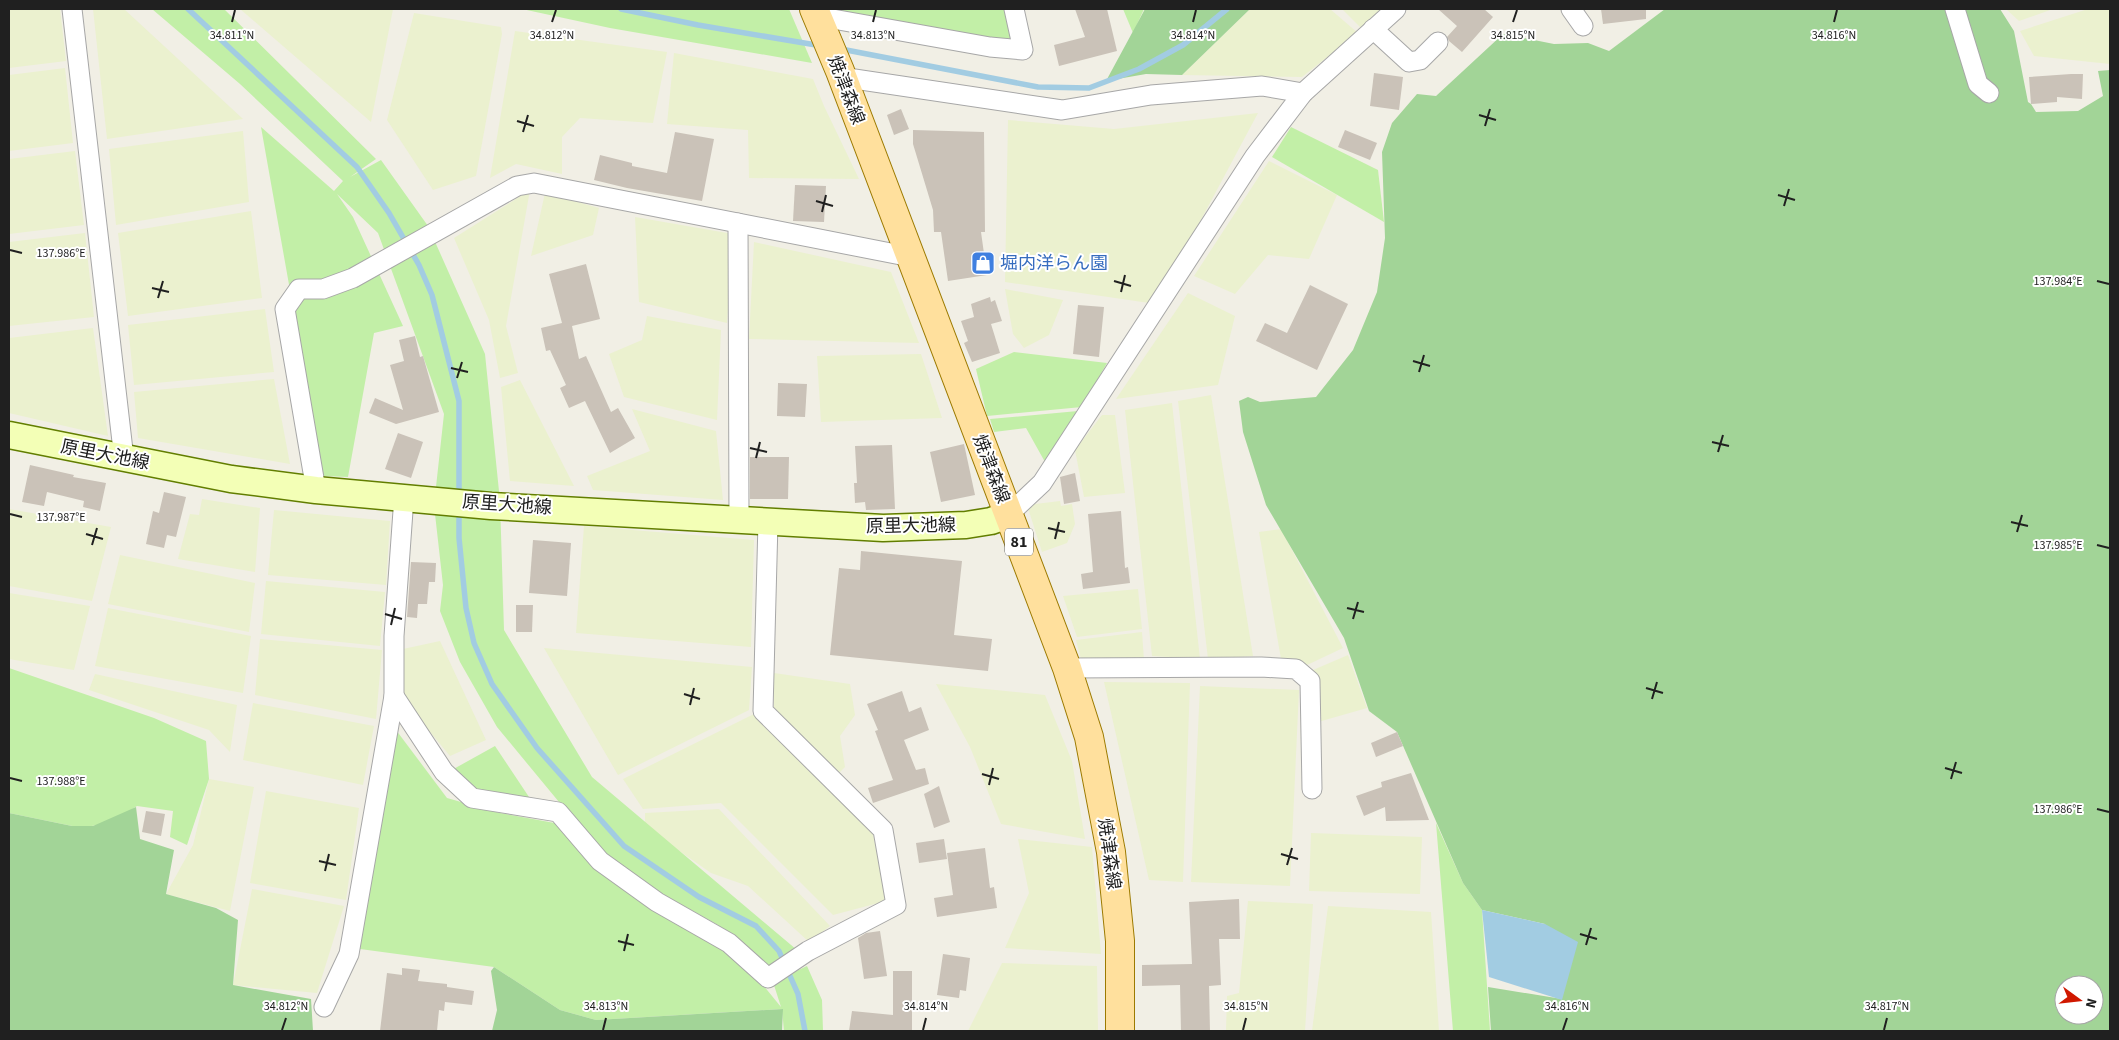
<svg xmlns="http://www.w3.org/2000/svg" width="2119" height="1040" font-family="'Source Sans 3','Noto Sans JP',sans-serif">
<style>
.farmland{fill:#ebf1cf}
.grass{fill:#c2efa7}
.forest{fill:#a2d497;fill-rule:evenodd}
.water{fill:#a2cce2}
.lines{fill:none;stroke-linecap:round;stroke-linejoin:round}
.stream{stroke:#a2cce2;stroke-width:5.5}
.building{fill:#cac2b8}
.minor-casing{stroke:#a7a7a7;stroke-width:21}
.secondary-casing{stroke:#627e00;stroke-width:29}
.primary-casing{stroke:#9c7a00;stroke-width:30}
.minor{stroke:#fff;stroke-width:19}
.secondary{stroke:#f3ffb6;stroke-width:26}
.primary{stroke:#ffe09d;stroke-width:28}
.ticks{fill:none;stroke:#202020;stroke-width:2}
.labels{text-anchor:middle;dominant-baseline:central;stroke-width:4;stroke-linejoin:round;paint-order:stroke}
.shield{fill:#fff;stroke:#636363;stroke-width:1}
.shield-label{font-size:16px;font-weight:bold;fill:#202020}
.street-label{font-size:18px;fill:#202020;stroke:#fff}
.shop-label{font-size:18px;fill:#366cbe;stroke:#fff;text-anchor:start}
.ticks-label{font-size:12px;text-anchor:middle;fill:#202020;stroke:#fff;stroke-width:4;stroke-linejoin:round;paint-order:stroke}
</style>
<rect width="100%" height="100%" fill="#f1efe5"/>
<g class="farmland">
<path d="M9 9H60L66 61 9 68Z"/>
<path d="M93 9H124L243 119 107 139Z"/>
<path d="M240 9H393L371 122Z"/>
<path d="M1250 9H1330L1358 33 1302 77 1182 75Z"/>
<path d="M1342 9H1387L1362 29Z"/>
<path d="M2006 9H2053L2019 21Z"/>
<path d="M2088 9H2110V64L2034 56 2020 31Z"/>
<path d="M414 13 501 27 502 34 476 176 433 190 387 120Z"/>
<path d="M515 31 667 52 653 123 580 118 562 137V174L516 164 490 178Z"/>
<path d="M674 53 813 79 824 106 859 179 749 178 748 130 667 124Z"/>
<path d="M65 68 73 143 9 151V75Z"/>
<path d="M1258 113 1156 304 1005 282 1008 120 1114 129Z"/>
<path d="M243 131 249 202 116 225 109 149Z"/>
<path d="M75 151 84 225 9 234V159Z"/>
<path d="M1269 161 1337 195 1309 259 1268 255 1235 294 1194 276Z"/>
<path d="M530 190 506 326 518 373 500 378 489 320 454 238Z"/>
<path d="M545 193 599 208 593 235 531 256Z"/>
<path d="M251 211 262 298 128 316 118 233Z"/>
<path d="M635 217 733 234 727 323 639 302Z"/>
<path d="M85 233 94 317 9 326V242Z"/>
<path d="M754 242 891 272 919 343 749 339Z"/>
<path d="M1005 289 1063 300 1049 335 1024 348 1013 334Z"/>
<path d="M1188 293 1235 316 1218 385 1116 399Z"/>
<path d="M265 309 274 372 134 385 128 325Z"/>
<path d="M647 316 721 330 717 420 624 397 609 354 642 340Z"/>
<path d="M93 328 108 436 9 413V338Z"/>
<path d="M921 354 942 418 821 422 817 356Z"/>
<path d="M274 379 290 464 138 438 134 392Z"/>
<path d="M520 380 574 486 510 481 501 387Z"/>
<path d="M1211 395 1253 656 1208 659 1178 401Z"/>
<path d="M1172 403 1200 659 1152 656 1125 410Z"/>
<path d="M632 409 716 431 723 500 593 490 587 476 650 451Z"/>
<path d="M1102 415H1115L1125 493 1084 497 1075 450Z"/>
<path d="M202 499 260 508 255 572 178 559 190 514 199 515Z"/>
<path d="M1060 501 1061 506 1072 504 1075 524 1067 543 1042 552 1027 505Z"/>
<path d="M9 509 111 527 92 601 9 586Z"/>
<path d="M274 510 390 521 386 585 268 575Z"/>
<path d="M584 526 754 540 751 647 576 633Z"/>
<path d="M1281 529 1343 648 1307 665 1281 659 1259 532Z"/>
<path d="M120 555 255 583 249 632 108 604Z"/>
<path d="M266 581 385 592 380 646 261 634Z"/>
<path d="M1138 589 1142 629 1077 637 1063 596Z"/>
<path d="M9 593 90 606 74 670 9 659Z"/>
<path d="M108 608 251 636 243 693 95 666Z"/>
<path d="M1142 632 1144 660 1082 663 1076 640Z"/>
<path d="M260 639 382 650 376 719 255 695Z"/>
<path d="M440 641 486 740 450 756 401 697 403 649Z"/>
<path d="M544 648 752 667 749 710 618 775Z"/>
<path d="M1348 655 1367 708 1318 722 1313 670Z"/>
<path d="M774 673 850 684 855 715 840 736 845 767 837 775 774 713Z"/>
<path d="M95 674 237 705 230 752 209 730 89 690Z"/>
<path d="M1104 682 1190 683 1183 882 1149 880Z"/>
<path d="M936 684 1045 695 1072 761 1085 839 1001 824 970 747Z"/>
<path d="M1200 686 1299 690 1290 886 1191 882Z"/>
<path d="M253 703 374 726 363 785 243 760Z"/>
<path d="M754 714 873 834 886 901 833 915 721 803 643 809 623 779Z"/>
<path d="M209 779 254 787 230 911 166 894 193 845Z"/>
<path d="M266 791 359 808 346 900 250 883Z"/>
<path d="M719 809 830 926 809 942 748 886 711 873 645 827V813Z"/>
<path d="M1311 833 1422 837 1420 894 1309 891Z"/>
<path d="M1018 839 1092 847 1101 954 1005 948 1029 893Z"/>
<path d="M252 889 344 906 317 993 233 985Z"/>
<path d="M1248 901 1313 904 1305 1031H1226L1227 996 1239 993Z"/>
<path d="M1328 906 1431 912 1439 1031H1312Z"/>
<path d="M1002 963 1097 966 1098 1031H968Z"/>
</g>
<g class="grass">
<path d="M152 9H224L376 159 350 177 381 160 428 226 485 354 500 501 504 630 592 777 797 950 768 972 718 925 634 878 597 848 497 727 460 662 440 611 443 585 434 505 444 414 378 233 337 194 353 217 403 326 374 333 348 477 323 476 261 127 334 191 343 181 240 84Z"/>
<path d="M522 9H789L812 63 610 28Z"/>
<path d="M841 9H1010L1016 42 846 21Z"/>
<path d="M1123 9H1144L1133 33Z"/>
<path d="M1291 127 1378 170 1384 222 1272 157Z"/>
<path d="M1014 352 1107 363 1082 407 987 416 976 369Z"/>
<path d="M1078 411 1045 462 1026 428 994 432 990 419Z"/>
<path d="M9 668 154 718 206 741 209 779 187 845 170 837 173 811 137 806 112 822 82 828 9 813Z"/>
<path d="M396 730 447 798 500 813 560 824 711 939 758 979 781 1007 773 982 807 966 822 1000 823 1031H784L782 1009 596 1020 560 1010 494 967 360 949Z"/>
<path d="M495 746 533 803 466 788 450 771Z"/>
<path d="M1436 823 1463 883 1482 910 1490 1031H1453Z"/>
</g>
<g class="forest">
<path d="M1145 9H1250L1182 75 1146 74 1106 81Z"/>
<path d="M1665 9H2000L2014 31 2028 102 2031 104 2036 112 2078 111 2103 96 2098 71 2110 70V1031H1491L1488 987 1562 999 1545 924 1482 910 1463 883 1397 732 1369 711 1344 638 1266 505 1243 432 1239 401 1248 397 1260 402 1316 397 1353 350 1377 292 1385 238 1382 152 1392 123 1417 94 1436 96 1503 34 1554 44 1588 43 1609 51ZM2064 985H2094V1015H2064Z"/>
<path d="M136 807 140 839 174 850 166 894 216 908 238 920 233 985 311 999 313 1031H9V813L72 826H93Z"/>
<path d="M494 967 560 1010 596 1020 783 1009 782 1031H492L497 1010 491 971Z"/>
</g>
<path class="water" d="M1482 910 1545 924 1578 942 1562 1000 1489 977Z"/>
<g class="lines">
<g class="stream">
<path d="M188 9 357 167 389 213 419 265 432 295 459 401V497"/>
<path d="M621 9 698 25 822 46"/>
<path d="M841 49 1038 87 1089 88 1139 69 1183 45 1227 9"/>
<path d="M459 509V538L466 608 474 643 492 684 537 748 624 846 699 897 756 926 779 951 798 994 805 1031"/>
</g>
</g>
<g class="building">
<path d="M1075 9H1107L1117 51 1059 66 1054 45 1085 37Z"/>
<path d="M1438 9H1484L1493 17 1462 52 1449 41 1447 37 1457 26Z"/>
<path d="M1601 9H1646V19L1603 24Z"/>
<path d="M1374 73 1403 77 1399 110 1370 106Z"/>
<path d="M2071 74H2083L2082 99 2057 97V102L2031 104 2029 77Z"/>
<path d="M901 109 909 129 894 135 887 115Z"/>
<path d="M913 130 984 132 985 232H981L987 275 948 281 941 232H934L933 210 913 144Z"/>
<path d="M1345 130 1377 143 1370 160 1338 147Z"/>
<path d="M675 132 714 139 702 201 627 188 594 180 600 155 632 163V166L667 173Z"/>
<path d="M795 185 826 186 824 222 793 221Z"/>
<path d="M586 264 600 319 572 326 579 359 586 356 611 412 618 408 635 438 610 453 585 401 569 408 560 388 566 385 550 350 546 351 541 328 562 323 549 274Z"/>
<path d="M1310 285 1348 304 1317 370 1256 341 1265 323 1287 333Z"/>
<path d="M990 297 991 302 995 300 1002 321 991 324 1000 353 972 362 964 343 968 341 961 321 974 317 971 304Z"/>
<path d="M1078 305 1104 307 1099 357 1073 354Z"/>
<path d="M415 336 420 357 423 356 439 412 396 424 369 413 375 398 403 410 390 365 404 361 399 340Z"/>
<path d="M778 383 807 384 805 417 777 416Z"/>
<path d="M398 433 423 442 411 478 385 469Z"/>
<path d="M964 444 975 495 941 502 930 452Z"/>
<path d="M892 445 895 509 866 510 865 502 855 503 854 483H857L855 446Z"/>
<path d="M750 457H789L788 499H750Z"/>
<path d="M30 465 74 475 73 477 106 483 100 511 83 507 84 501 47 492 44 506 22 502Z"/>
<path d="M1075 473 1080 501 1064 504 1060 477Z"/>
<path d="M164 492 186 497 176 537 167 535 164 548 146 544 153 511 159 513Z"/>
<path d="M1121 511 1125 568 1128 567 1130 583 1083 589 1081 574 1093 572 1088 514Z"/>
<path d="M533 540 571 543 567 596 529 593Z"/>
<path d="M861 551 962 561 954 635 992 639 988 671 830 655 839 568 860 570Z"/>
<path d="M411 562 436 563 435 582H429L427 604H418L417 618 407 617Z"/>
<path d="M516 605H533L532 632H516Z"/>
<path d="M902 691 909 712 921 707 929 730 904 740 916 770 925 768 929 784 873 803 868 788 893 780 875 731 878 730 867 704Z"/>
<path d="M1397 732 1403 746 1376 757 1371 743Z"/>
<path d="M1411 773 1429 820 1386 821 1385 807 1364 816 1356 796 1382 787 1381 782Z"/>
<path d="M939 786 950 822 934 828 924 794Z"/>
<path d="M146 811 165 814 161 836 142 832Z"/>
<path d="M944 839 947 859 919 863 916 843Z"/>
<path d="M985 848 990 888 994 887 997 908 937 917 934 898 953 895 947 853Z"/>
<path d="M1239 899 1240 939H1219L1221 985 1209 986 1210 1031H1181L1180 985 1142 986V965L1192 964 1189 902Z"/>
<path d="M880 931 887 976 864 979 858 938 866 933Z"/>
<path d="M943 954 970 958 966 991 960 990 959 998 937 995Z"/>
<path d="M402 968 420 970 418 981 447 984V987L474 991 472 1005 445 1002 444 1011 439 1010 437 1031H380L387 973 402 975Z"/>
<path d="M893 971H912V1031H849L852 1011 893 1015Z"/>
</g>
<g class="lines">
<g class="minor-casing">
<g id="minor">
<path d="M72 9 124 459"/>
<path d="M1571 9 1583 26"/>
<path d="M1955 9 1978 84 1989 93"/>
<path d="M816 16 990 47 1023 50 1014 9"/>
<path d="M1373 29 1409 62 1420 60 1438 42"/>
<path d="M841 77 1062 110 1151 95 1262 86 1303 93"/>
<path d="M738 223 739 520"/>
<path d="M316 490 285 309 299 289H323L353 278 517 186 534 183 911 257"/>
<path d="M1008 515 1042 483 1255 156 1303 93 1396 9"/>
<path d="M1067 668 1261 667 1296 669 1310 681 1312 789"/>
<path d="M394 696 444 772 472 798 558 812 600 861 657 902 729 943 768 978 808 951 896 905 883 830 763 711 768 522"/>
<path d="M324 1007 349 954 394 696V636L404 497"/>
</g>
</g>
<g class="secondary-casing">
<path id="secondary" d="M9 435 231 479 316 490 491 506 883 528 966 525 991 521 1008 515"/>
</g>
<g class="primary-casing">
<path id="primary" d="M814 9 840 71 1067 668 1089 737 1111 852 1120 941V1031"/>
</g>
<use href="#minor" class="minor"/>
<use href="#secondary" class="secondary"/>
<use href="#primary" class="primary"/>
</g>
<path class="ticks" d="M232 22 235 10M552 22 556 10M873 22 876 10M1193 22 1196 10M1513 22 1517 10M1834 22 1837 10M1479 115 1496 120M517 121 534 126M1485 126 1490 109M523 132 528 115M1778 195 1795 200M816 201 833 206M1784 206 1789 189M822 212 826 195M10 250 22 253M1114 281 1131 286M2097 281 2109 284M152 288 169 292M1121 292 1125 275M158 298 163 281M1413 361 1430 366M451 368 468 372M1419 372 1424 355M457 378 462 362M1712 442 1729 446M750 448 767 452M1718 452 1723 435M756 458 760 442M10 514 22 517M2011 522 2028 526M1048 528 1065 532M2017 532 2022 515M86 534 103 539M1055 539 1059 522M92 545 97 528M2097 545 2109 548M1347 608 1364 612M385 614 402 619M1353 619 1358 602M391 625 395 608M1646 688 1663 693M684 694 700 699M1652 699 1657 682M690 705 694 688M1945 768 1962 773M982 774 999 779M10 778 22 781M1951 779 1956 762M989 785 993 768M2097 809 2109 812M1281 854 1298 859M319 861 336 865M1287 865 1292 848M325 871 329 854M1580 934 1597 939M618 941 634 945M1586 945 1591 928M624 951 628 934M282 1030 286 1018M603 1030 606 1018M923 1030 926 1018M1243 1030 1246 1018M1563 1030 1567 1018M1884 1030 1887 1018"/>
<defs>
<g id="shop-square" transform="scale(1.25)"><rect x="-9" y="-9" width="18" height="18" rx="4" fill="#3f7fe0" stroke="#fff"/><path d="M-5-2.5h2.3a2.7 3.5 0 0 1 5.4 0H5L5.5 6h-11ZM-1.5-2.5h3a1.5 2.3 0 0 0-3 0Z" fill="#fff"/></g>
</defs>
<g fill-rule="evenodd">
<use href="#shop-square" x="983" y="263"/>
</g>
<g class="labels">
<rect class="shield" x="1005" y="528.5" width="28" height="27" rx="4"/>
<g class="shield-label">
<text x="1019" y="542">81</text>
</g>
<g class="street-label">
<text transform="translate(846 90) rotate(69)">焼津森線</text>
<text transform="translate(105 455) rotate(11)">原里大池線</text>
<text transform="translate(991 469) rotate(69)">焼津森線</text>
<text transform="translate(507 505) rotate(4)">原里大池線</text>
<text transform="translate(911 526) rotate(-1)">原里大池線</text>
<text transform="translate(1109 854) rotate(82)">焼津森線</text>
</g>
<g class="shop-label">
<text x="1000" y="263">堀内洋らん園</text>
</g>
</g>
<g class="ticks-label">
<text x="232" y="39">34.811°N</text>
<text x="552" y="39">34.812°N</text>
<text x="873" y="39">34.813°N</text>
<text x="1193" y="39">34.814°N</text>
<text x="1513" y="39">34.815°N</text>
<text x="1834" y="39">34.816°N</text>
<text x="61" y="257">137.986°E</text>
<text x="2058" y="285">137.984°E</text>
<text x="61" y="521">137.987°E</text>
<text x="2058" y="549">137.985°E</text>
<text x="61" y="785">137.988°E</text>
<text x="2058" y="813">137.986°E</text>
<text x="286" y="1010">34.812°N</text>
<text x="606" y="1010">34.813°N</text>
<text x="926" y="1010">34.814°N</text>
<text x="1246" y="1010">34.815°N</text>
<text x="1567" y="1010">34.816°N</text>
<text x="1887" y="1010">34.817°N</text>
</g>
<rect width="2119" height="1040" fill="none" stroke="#202020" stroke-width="20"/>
<g transform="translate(2079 1000) rotate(105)"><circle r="24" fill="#ffffff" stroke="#a6a6a6"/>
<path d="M0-4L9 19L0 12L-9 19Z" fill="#d01800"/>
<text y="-8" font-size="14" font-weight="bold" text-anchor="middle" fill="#202020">N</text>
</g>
</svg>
